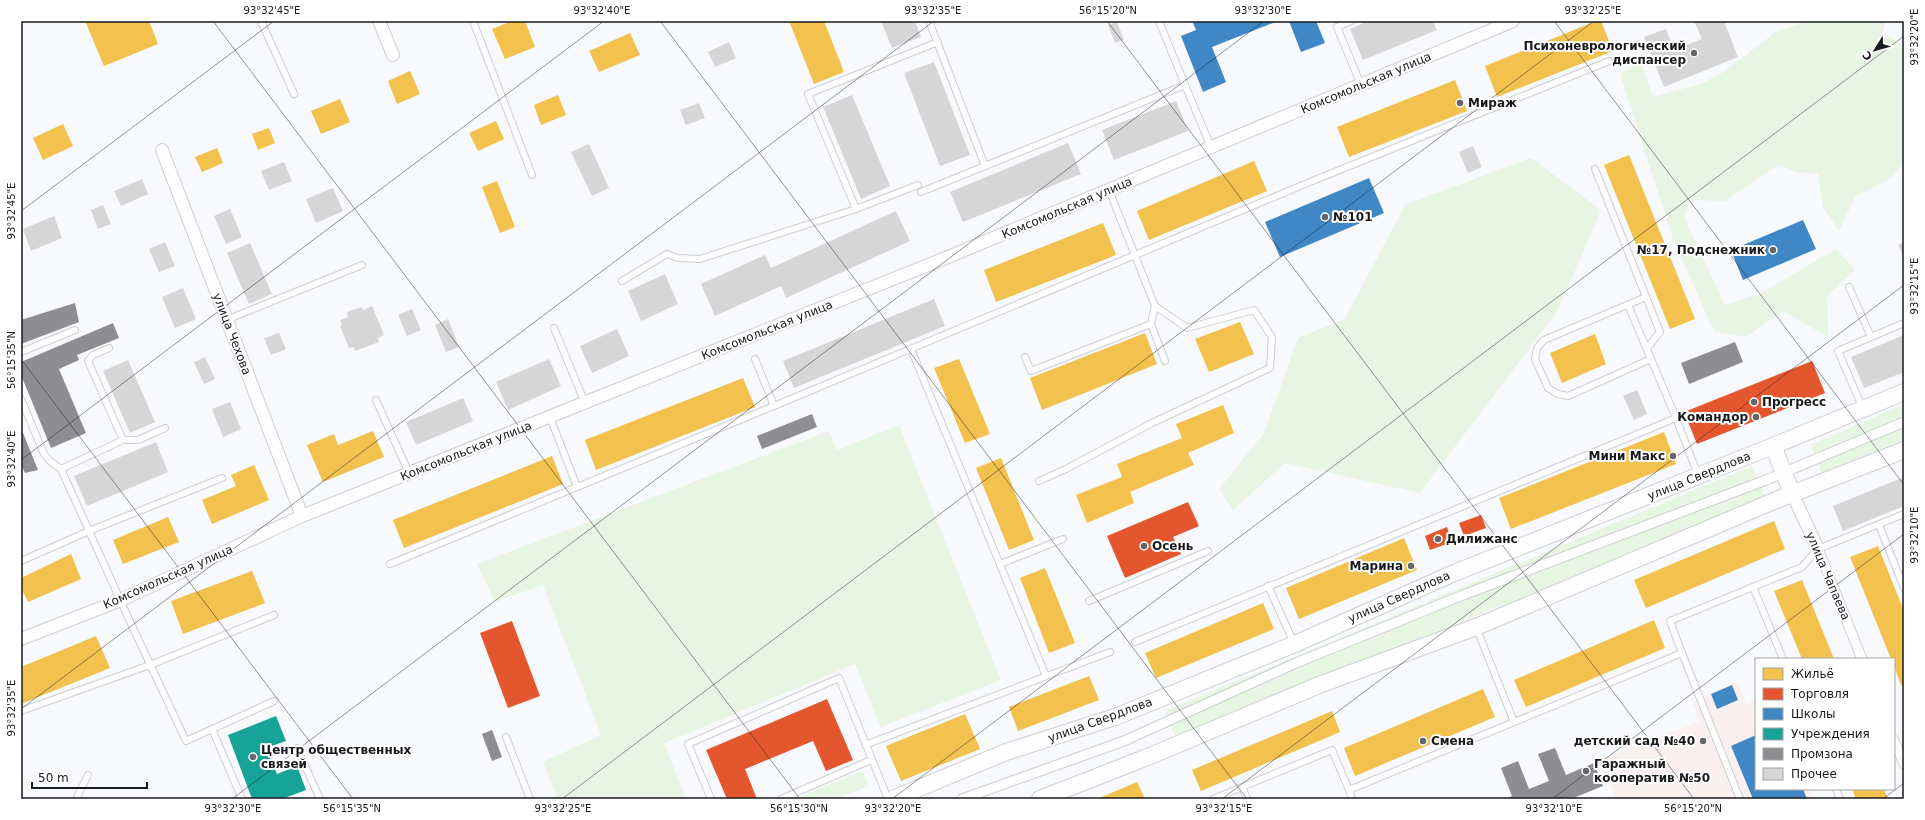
<svg xmlns="http://www.w3.org/2000/svg" width="1925" height="820" font-family="'DejaVu Sans',sans-serif">
<style>
.education{fill:#fbf0f0}
.green{fill:#e7f5e3}
.homes{fill:#f2c14e}
.shops{fill:#e4572e}
.schools{fill:#3f88c5}
.public{fill:#17a398}
.industry{fill:#8d8d92}
.building{fill:#d7d6d7}
.lines{fill:none;stroke-linecap:round;stroke-linejoin:round}
.service-casing{stroke:#ccced1;stroke-width:8}
.pedestrian-casing{stroke:#ccced1;stroke-width:11}
.minor-casing{stroke:#ccced1;stroke-width:14}
.tertiary-casing{stroke:#ccced1;stroke-width:18}
.service{stroke:#fefeff;stroke-width:6}
.pedestrian{stroke:#fefeff;stroke-width:9}
.minor{stroke:#fefeff;stroke-width:12}
.tertiary{stroke:#fefeff;stroke-width:16}
.ticks{fill:none;stroke:#18191c;stroke-width:1;stroke-opacity:0.45}
.poi-dot{fill:#66676b;stroke:#fff;stroke-width:1.5}
.labels{text-anchor:middle;dominant-baseline:central;stroke-width:4;stroke-linejoin:round;paint-order:stroke}
.poi-label{font-size:12px;font-weight:bold;fill:#18191c;stroke:#fff;text-anchor:start}
.street-label{font-size:12px;fill:#18191c;stroke:#fff}
.neatline{fill:none;stroke:#18191c;stroke-width:1.5}
.ticks-label{font-size:10px;text-anchor:middle;fill:#18191c}
</style>
<rect width="100%" height="100%" fill="#f7f9fd"/>
<path class="education" d="M1738 682 1746 704 1756 700V789H1809L1814 799H1616L1599 760 1700 721 1692 702Z"/>
<g class="green">
<path d="M1809 21H1885L1883 32 1904 47V162L1891 178 1855 197 1839 231 1823 207 1818 174 1797 172 1778 165 1725 201 1690 200 1684 218 1725 305 1760 294 1836 249 1855 270 1827 296 1828 337 1783 311 1746 337 1714 331 1673 239 1620 74 1641 63 1653 97 1703 83 1725 71 1777 31Z"/>
<path d="M1531 158 1601 210 1558 310 1420 493 1285 463 1233 510 1219 489 1264 433 1298 338 1345 319 1405 205Z"/>
<path d="M1904 404V439L1822 473 1811 445Z"/>
<path d="M899 425 1001 680 881 727 855 664 664 743 686 799H558L543 762 601 735 543 585 495 602 477 564 829 431 836 450Z"/>
<path d="M1752 466 1766 500 1175 736 1165 711Z"/>
<path d="M863 771 868 786 836 799H803L802 796Z"/>
</g>
<g class="homes">
<path d="M85 21H149L158 44 104 66Z"/>
<path d="M512 21H525L535 47 505 59 492 29Z"/>
<path d="M789 21H824L844 72 814 84Z"/>
<path d="M1596 21H1601L1613 51 1497 97 1485 66Z"/>
<path d="M630 33 640 55 599 72 589 51Z"/>
<path d="M410 71 420 94 397 104 388 81Z"/>
<path d="M1455 80 1467 111 1349 157 1337 127Z"/>
<path d="M558 95 566 115 541 125 534 105Z"/>
<path d="M340 99 350 122 321 134 311 111Z"/>
<path d="M496 121 504 139 478 151 469 133Z"/>
<path d="M63 124 73 146 43 160 33 138Z"/>
<path d="M269 128 275 143 258 150 252 134Z"/>
<path d="M217 148 223 163 202 172 195 157Z"/>
<path d="M1629 155 1695 319 1670 329 1604 165Z"/>
<path d="M1254 161 1267 191 1149 240 1137 211Z"/>
<path d="M497 181 515 227 500 233 482 187Z"/>
<path d="M1103 223 1116 255 996 302 984 270Z"/>
<path d="M1240 322 1254 354 1209 372 1195 339Z"/>
<path d="M1145 333 1157 364 1042 410 1030 378Z"/>
<path d="M1595 334 1606 364 1562 383 1550 353Z"/>
<path d="M959 359 990 434 965 443 934 368Z"/>
<path d="M743 378 755 407 596 470 585 440Z"/>
<path d="M1223 405 1234 433 1188 453 1194 465 1130 492 1134 503 1087 523 1076 495 1122 477 1117 464 1182 438 1176 424Z"/>
<path d="M373 431 384 457 323 482 307 445 334 434 338 445Z"/>
<path d="M1664 432 1676 464 1511 529 1499 498Z"/>
<path d="M552 456 563 484 404 548 393 520Z"/>
<path d="M1001 458 1034 540 1009 550 976 468Z"/>
<path d="M254 465 269 500 212 524 202 500 236 486 231 475Z"/>
<path d="M168 517 179 542 123 564 113 540Z"/>
<path d="M1774 521 1785 549 1646 608 1634 580Z"/>
<path d="M1404 538 1417 570 1299 619 1286 588Z"/>
<path d="M1878 546 1904 611V684L1901 685 1894 666V659H1891L1850 557Z"/>
<path d="M71 554 81 579 28 602 21 588V578Z"/>
<path d="M1045 568 1075 643 1049 653 1020 578Z"/>
<path d="M252 571 265 603 183 634 171 601Z"/>
<path d="M1802 580 1834 659H1802L1774 591Z"/>
<path d="M1263 603 1274 629 1156 678 1145 653Z"/>
<path d="M1654 620 1665 648 1526 707 1514 680Z"/>
<path d="M96 636 110 668 21 704V667Z"/>
<path d="M1089 676 1099 700 1018 731 1009 707Z"/>
<path d="M1483 689 1495 717 1355 776 1344 748Z"/>
<path d="M1332 711 1340 732 1201 791 1192 770Z"/>
<path d="M965 714 980 749 901 781 886 746Z"/>
<path d="M1137 782 1145 799H1097Z"/>
<path d="M1852 789H1884L1888 799H1856Z"/>
</g>
<g class="shops">
<path d="M1812 361 1825 393 1697 444 1684 412Z"/>
<path d="M1188 502 1199 526 1173 537 1181 554 1125 578 1107 536Z"/>
<path d="M1481 515 1486 528 1464 536 1459 523Z"/>
<path d="M1447 527 1452 542 1430 550 1425 536Z"/>
<path d="M512 621 540 696 508 708 480 633Z"/>
<path d="M827 699 853 760 826 771 813 741 745 769 757 799H727L706 750Z"/>
</g>
<g class="schools">
<path d="M1199 21H1278L1212 47 1226 82 1203 92 1181 36 1196 30 1193 23Z"/>
<path d="M1289 21H1316L1325 43 1301 52Z"/>
<path d="M1369 178 1384 213 1280 257 1265 222Z"/>
<path d="M1803 220 1816 249 1743 280 1731 250Z"/>
<path d="M1732 685 1738 700 1717 709 1711 694Z"/>
<path d="M1756 735V789H1803L1807 799H1753L1731 746Z"/>
</g>
<path class="public" d="M276 716 286 741 266 748 277 774 297 766 306 790 282 799H252L228 735Z"/>
<g class="industry">
<path d="M75 303 79 322 21 344V320Z"/>
<path d="M113 323 119 338 77 355 79 360 59 369 86 433 51 448 21 375V362Z"/>
<path d="M1735 342 1743 362 1689 384 1681 363Z"/>
<path d="M812 414 817 427 762 449 757 436Z"/>
<path d="M21 428 38 470 25 473 21 464Z"/>
<path d="M492 730 502 757 492 761 482 734Z"/>
<path d="M1555 748 1566 775 1594 763 1603 786 1571 799H1504L1512 796 1501 768 1518 761 1529 789 1549 781 1538 754Z"/>
</g>
<g class="building">
<path d="M881 21H915L921 37 892 48Z"/>
<path d="M1368 21H1433L1437 30 1363 60 1350 29Z"/>
<path d="M1694 21H1724L1738 57 1664 87 1644 37 1666 29 1674 50 1702 39Z"/>
<path d="M1117 22 1124 40 1115 43 1108 25Z"/>
<path d="M729 42 736 58 715 67 708 52Z"/>
<path d="M934 62 970 155 940 166 904 73Z"/>
<path d="M852 95 890 186 861 199 823 107Z"/>
<path d="M1176 101 1188 131 1114 160 1102 130Z"/>
<path d="M699 103 705 118 686 125 680 110Z"/>
<path d="M1068 143 1081 174 963 222 950 192Z"/>
<path d="M589 144 609 188 592 196 571 152Z"/>
<path d="M1473 146 1482 167 1468 173 1459 152Z"/>
<path d="M284 162 292 181 269 190 261 171Z"/>
<path d="M142 179 148 194 121 206 114 191Z"/>
<path d="M333 188 343 211 316 223 306 199Z"/>
<path d="M103 205 111 224 98 229 91 210Z"/>
<path d="M230 209 242 237 226 244 214 216Z"/>
<path d="M896 211 910 241 786 298 781 286 715 316 701 284 765 255 771 268Z"/>
<path d="M54 216 62 238 31 251 23 229Z"/>
<path d="M165 242 175 266 159 272 149 249Z"/>
<path d="M1904 242V258L1898 245Z"/>
<path d="M250 243 272 294 249 304 227 253Z"/>
<path d="M665 274 678 304 641 321 628 291Z"/>
<path d="M183 288 196 319 175 328 162 297Z"/>
<path d="M934 299 945 326 794 388 783 361Z"/>
<path d="M372 306 384 335 378 338 379 342 355 351 354 347 349 348 340 326 342 325 340 320 348 317 347 312 361 307 363 310Z"/>
<path d="M412 309 421 330 407 336 398 315Z"/>
<path d="M448 319 459 347 446 352 435 325Z"/>
<path d="M617 329 629 356 592 373 580 346Z"/>
<path d="M279 333 286 349 271 355 264 338Z"/>
<path d="M1904 335V372L1864 388 1851 357Z"/>
<path d="M205 357 215 379 204 384 194 362Z"/>
<path d="M549 359 561 386 508 410 496 382Z"/>
<path d="M128 360 155 422 130 433 103 371Z"/>
<path d="M1637 390 1647 414 1634 420 1623 396Z"/>
<path d="M463 398 473 421 416 445 406 422Z"/>
<path d="M230 402 241 429 223 437 212 409Z"/>
<path d="M156 442 168 472 87 506 74 476Z"/>
<path d="M1904 477V506L1843 531 1833 506Z"/>
</g>
<g class="lines">
<g class="service-casing">
<g id="service">
<path d="M261 21 294 94"/>
<path d="M473 21 532 175"/>
<path d="M929 21 985 166"/>
<path d="M1159 21 1185 85"/>
<path d="M1351 21 1337 27 1361 85"/>
<path d="M1595 169 1660 332 1647 348"/>
<path d="M921 192 1185 85 1211 147"/>
<path d="M856 209 918 185"/>
<path d="M622 281 667 254 678 258 700 259 856 209 808 94 938 42"/>
<path d="M1849 287 1871 337"/>
<path d="M1646 297 1544 340 1537 348 1535 359 1548 388 1558 394 1568 396 1651 359"/>
<path d="M1628 305 1676 418"/>
<path d="M1155 306 1151 324 1165 361"/>
<path d="M226 320 362 265"/>
<path d="M554 328 585 403"/>
<path d="M109 348 93 355 88 361 123 440 61 469 127 615 186 741 274 701"/>
<path d="M911 349 1046 676"/>
<path d="M21 352 75 330"/>
<path d="M1025 357 1031 371 1151 324"/>
<path d="M21 399 44 454 50 461 61 469"/>
<path d="M376 400 409 473"/>
<path d="M774 406 1305 184 1609 61"/>
<path d="M1863 409 1838 351 1904 323"/>
<path d="M550 417 577 487"/>
<path d="M123 440H138L165 428"/>
<path d="M1039 481 1066 469 1152 423 1270 368 1272 337 1254 310 1187 328 1155 306 1109 190"/>
<path d="M1879 525 1904 588"/>
<path d="M21 561 89 531 222 478"/>
<path d="M390 564 774 406 755 359"/>
<path d="M1000 564 1063 539"/>
<path d="M1268 586 1294 643"/>
<path d="M1753 587 1783 659"/>
<path d="M1089 601 1208 551"/>
<path d="M1476 627 1514 722"/>
<path d="M1135 642 1676 418 1698 475"/>
<path d="M1682 653 1740 799"/>
<path d="M21 711 150 665 274 615"/>
<path d="M212 729 242 799"/>
<path d="M506 737 530 799"/>
<path d="M865 745 1110 652"/>
<path d="M297 748 320 799"/>
<path d="M1242 787 1247 799"/>
<path d="M1836 789 1840 799"/>
<path d="M1349 790 1352 799"/>
<path d="M76 799 88 775"/>
<path d="M711 799 688 744 839 678 888 799"/>
<path d="M781 799 871 760"/>
<path d="M1213 799 1332 750 1349 790 1682 653 1670 621 1802 567 1818 549 1904 514"/>
</g>
</g>
<g class="pedestrian-casing">
<g id="pedestrian">
<path d="M1818 549 1862 659"/>
<path d="M1894 740 1904 764"/>
<path d="M962 799 1124 741 1296 663 1463 595 1766 480 1904 422"/>
</g>
</g>
<g class="minor-casing">
<g id="minor">
<path d="M379 21 393 55"/>
<path d="M162 150 302 516"/>
<path d="M1792 493 1818 549"/>
<path d="M21 639 121 600 302 516 948 257 1513 21"/>
</g>
</g>
<g class="tertiary-casing">
<g id="tertiary">
<path d="M1773 446 1792 493"/>
<path d="M893 799 1006 752 1115 717 1295 644 1454 573 1773 446 1904 392"/>
<path d="M1040 799 1150 756 1319 685 1476 627 1774 501 1904 450"/>
</g>
</g>
<use href="#service" class="service"/>
<use href="#pedestrian" class="pedestrian"/>
<use href="#minor" class="minor"/>
<use href="#tertiary" class="tertiary"/>
</g>
<path class="ticks" d="M213 21 800 799M660 21 1247 799M1107 21 1694 799M1554 21 1904 485M21 211 274 21M21 359 353 799M21 460 604 21M21 709 934 21M232 799 1264 21M562 799 1594 21M892 799 1904 36M1222 799 1904 285M1552 799 1904 534M1883 799 1904 783"/>
<g class="poi-dot">
<circle cx="1694" cy="53" r="4"/>
<circle cx="1460" cy="103" r="4"/>
<circle cx="1325" cy="217" r="4"/>
<circle cx="1773" cy="250" r="4"/>
<circle cx="1754" cy="402" r="4"/>
<circle cx="1756" cy="417" r="4"/>
<circle cx="1673" cy="456" r="4"/>
<circle cx="1438" cy="539" r="4"/>
<circle cx="1144" cy="546" r="4"/>
<circle cx="1411" cy="566" r="4"/>
<circle cx="1423" cy="741" r="4"/>
<circle cx="1703" cy="741" r="4"/>
<circle cx="253" cy="757" r="4"/>
<circle cx="1586" cy="771" r="4"/>
</g>
<g class="labels">
<g class="poi-label">
<text x="1686" y="46" text-anchor="end">Психоневрологический<tspan x="1686" dy="14">диспансер</tspan></text>
<text x="1468" y="103">Мираж</text>
<text x="1333" y="217">№101</text>
<text x="1765" y="250" text-anchor="end">№17, Подснежник</text>
<text x="1762" y="402">Прогресс</text>
<text x="1748" y="417" text-anchor="end">Командор</text>
<text x="1665" y="456" text-anchor="end">Мини Макс</text>
<text x="1446" y="539">Дилижанс</text>
<text x="1152" y="546">Осень</text>
<text x="1403" y="566" text-anchor="end">Марина</text>
<text x="1431" y="741">Смена</text>
<text x="1695" y="741" text-anchor="end">детский сад №40</text>
<text x="261" y="750">Центр общественных<tspan x="261" dy="14">связей</tspan></text>
<text x="1594" y="764">Гаражный<tspan x="1594" dy="14">кооператив №50</tspan></text>
</g>
<g class="street-label">
<text transform="translate(1366 83) rotate(-23)">Комсомольская улица</text>
<text transform="translate(1067 208) rotate(-23)">Комсомольская улица</text>
<text transform="translate(767 330) rotate(-22)">Комсомольская улица</text>
<text transform="translate(232 334) rotate(69)">улица Чехова</text>
<text transform="translate(466 451) rotate(-22)">Комсомольская улица</text>
<text transform="translate(1699 476) rotate(-22)">улица Свердлова</text>
<text transform="translate(1828 576) rotate(67)">улица Чапаева</text>
<text transform="translate(168 577) rotate(-24)">Комсомольская улица</text>
<text transform="translate(1399 597) rotate(-24)">улица Свердлова</text>
<text transform="translate(1100 720) rotate(-20)">улица Свердлова</text>
</g>
</g>
<rect width="1925" height="820" fill="none" stroke="#ffffff" stroke-width="44"/>
<rect x="1755" y="658" width="140" height="132" fill="#ffffff" stroke="#a3a3a4"/>
<rect x="1763" y="668" width="20" height="12" fill="#f2c14e" stroke="#a3a3a4"/>
<text x="1791" y="678" font-size="12" fill="#18191c">Жильё</text>
<rect x="1763" y="688" width="20" height="12" fill="#e4572e" stroke="#a3a3a4"/>
<text x="1791" y="698" font-size="12" fill="#18191c">Торговля</text>
<rect x="1763" y="708" width="20" height="12" fill="#3f88c5" stroke="#a3a3a4"/>
<text x="1791" y="718" font-size="12" fill="#18191c">Школы</text>
<rect x="1763" y="728" width="20" height="12" fill="#17a398" stroke="#a3a3a4"/>
<text x="1791" y="738" font-size="12" fill="#18191c">Учреждения</text>
<rect x="1763" y="748" width="20" height="12" fill="#8d8d92" stroke="#a3a3a4"/>
<text x="1791" y="758" font-size="12" fill="#18191c">Промзона</text>
<rect x="1763" y="768" width="20" height="12" fill="#d7d6d7" stroke="#a3a3a4"/>
<text x="1791" y="778" font-size="12" fill="#18191c">Прочее</text>
<g transform="translate(1875 50) rotate(233)" stroke="#ffffff" stroke-width="3" paint-order="stroke">
<path d="M0-3L7 15L0 10L-7 15Z" fill="#18191c"/>
<text y="-6" font-size="11" font-weight="bold" text-anchor="middle" fill="#18191c">С</text>
</g>
<path d="M32 782v6h115v-6" fill="none" stroke="#18191c" stroke-width="2"/>
<text x="38" y="782" font-size="12" fill="#18191c" stroke="#ffffff" stroke-width="3" paint-order="stroke">50 m</text>
<rect x="22" y="22" width="1881" height="776" class="neatline"/>
<g class="ticks-label">
<text x="272" y="14">93°32'45"E</text>
<text x="602" y="14">93°32'40"E</text>
<text x="933" y="14">93°32'35"E</text>
<text x="1108" y="14">56°15'20"N</text>
<text x="1263" y="14">93°32'30"E</text>
<text x="1593" y="14">93°32'25"E</text>
<text transform="translate(1914 37) rotate(-90)" y="4">93°32'20"E</text>
<text transform="translate(11 211) rotate(-90)" y="4">93°32'45"E</text>
<text transform="translate(1914 286) rotate(-90)" y="4">93°32'15"E</text>
<text transform="translate(11 360) rotate(-90)" y="4">56°15'35"N</text>
<text transform="translate(11 459) rotate(-90)" y="4">93°32'40"E</text>
<text transform="translate(1914 535) rotate(-90)" y="4">93°32'10"E</text>
<text transform="translate(11 708) rotate(-90)" y="4">93°32'35"E</text>
<text x="233" y="812">93°32'30"E</text>
<text x="352" y="812">56°15'35"N</text>
<text x="563" y="812">93°32'25"E</text>
<text x="799" y="812">56°15'30"N</text>
<text x="893" y="812">93°32'20"E</text>
<text x="1224" y="812">93°32'15"E</text>
<text x="1554" y="812">93°32'10"E</text>
<text x="1693" y="812">56°15'20"N</text>
</g>
</svg>
